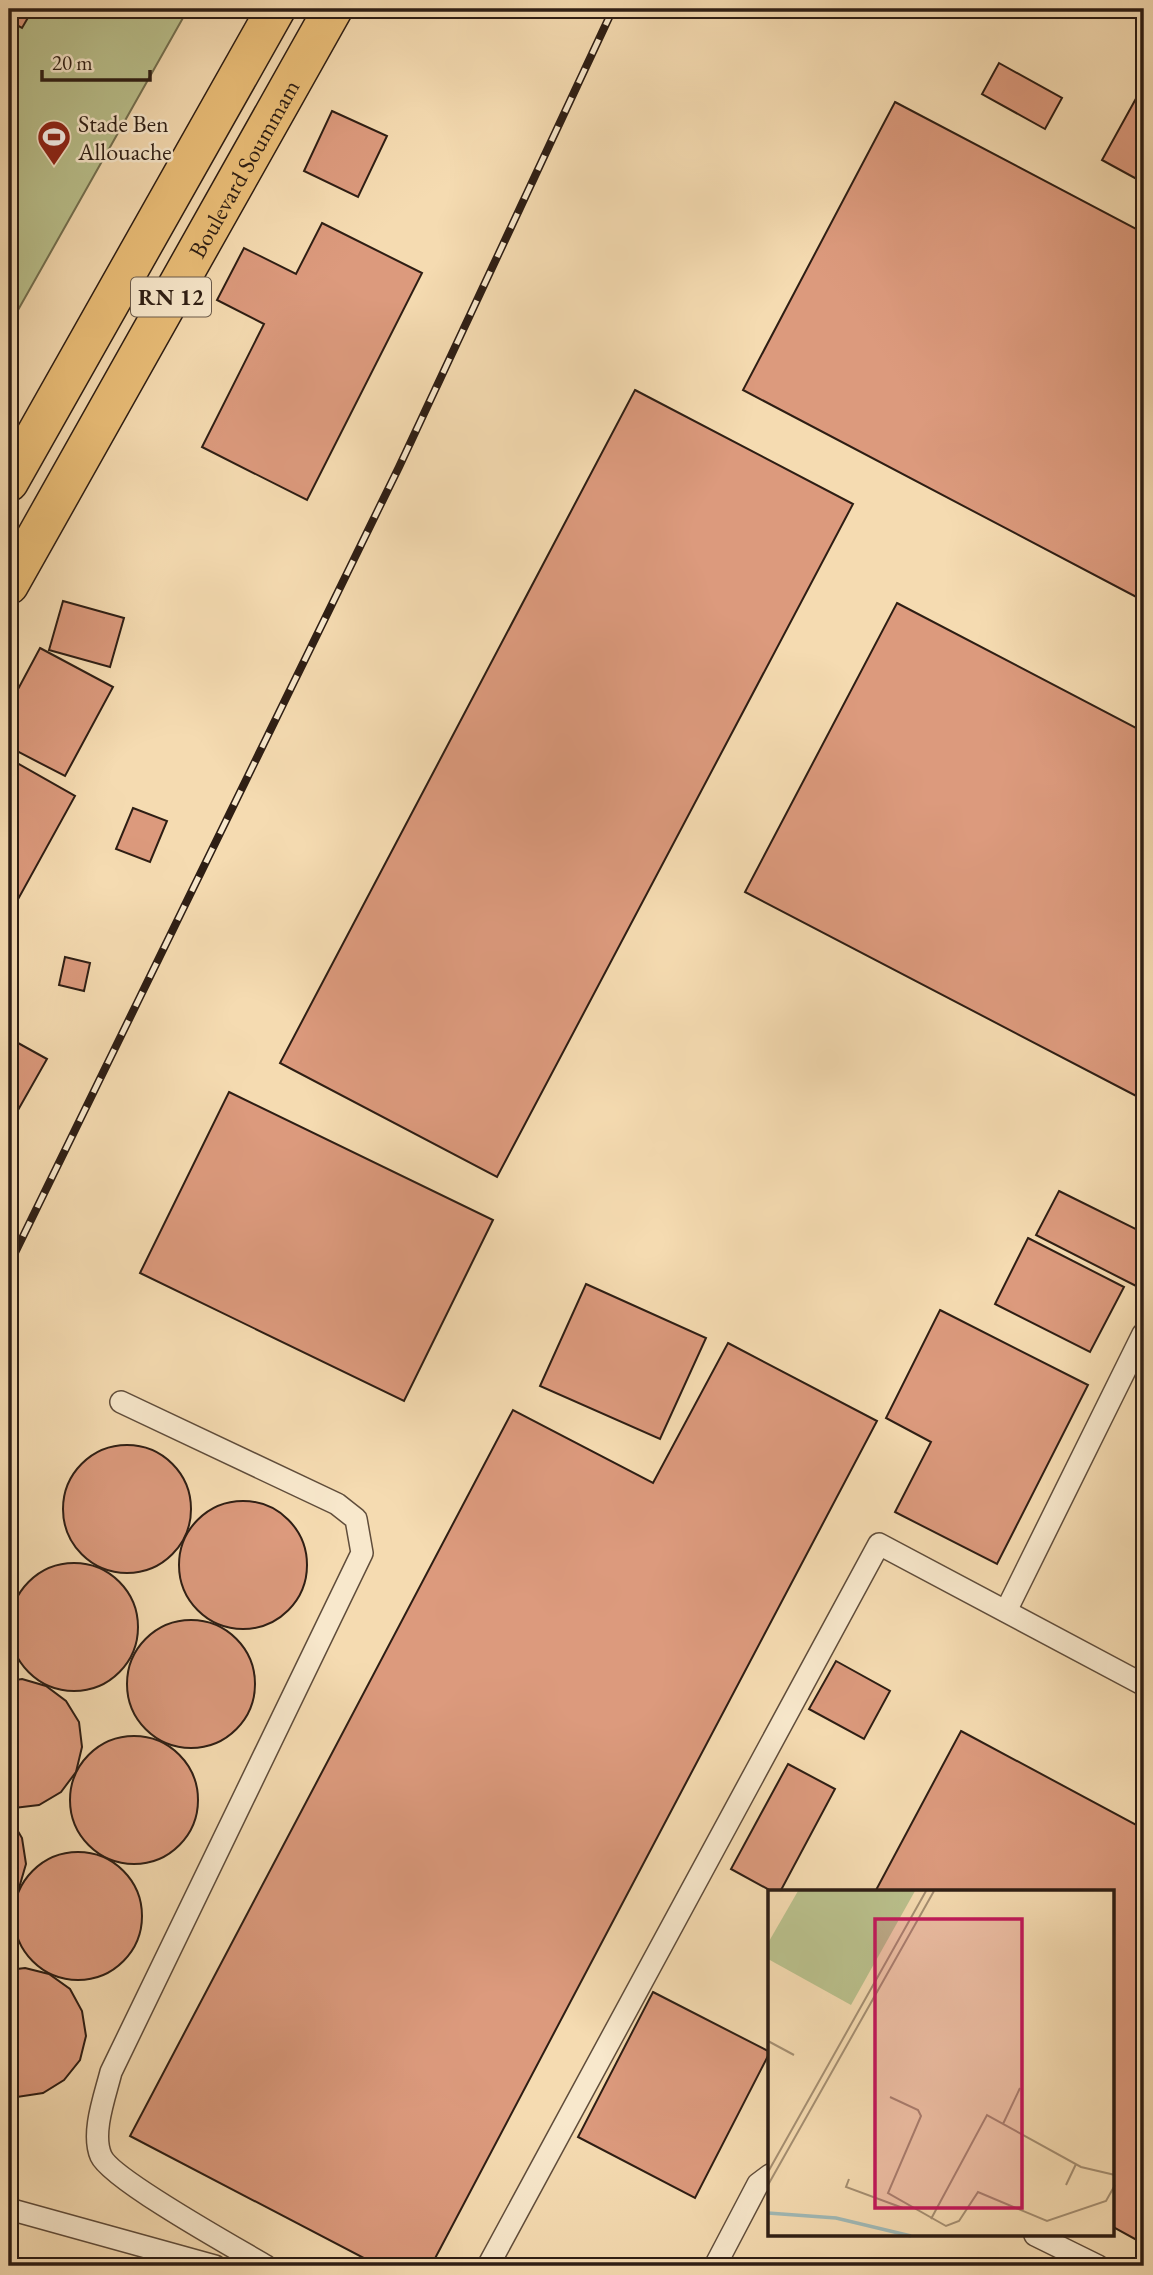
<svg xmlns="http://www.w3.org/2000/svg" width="1153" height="2275" font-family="'EB Garamond',serif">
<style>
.green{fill:#bac18d;stroke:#747050;stroke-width:2}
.building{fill:#dc9a7d;stroke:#2e1e14;stroke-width:2}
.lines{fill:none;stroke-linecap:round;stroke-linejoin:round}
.lane-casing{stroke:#604d3b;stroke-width:24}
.primary-casing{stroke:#2e1e14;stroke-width:41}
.lane{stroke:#f8e8cc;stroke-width:21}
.primary{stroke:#eabe78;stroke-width:38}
.rail-casing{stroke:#2e1e14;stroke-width:8}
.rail{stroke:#f8e8cc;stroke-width:5;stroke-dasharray:16;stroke-linecap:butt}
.labels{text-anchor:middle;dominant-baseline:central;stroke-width:5;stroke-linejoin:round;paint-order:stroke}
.shield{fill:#f8e8cc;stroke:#6b5b4b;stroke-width:2}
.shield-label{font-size:23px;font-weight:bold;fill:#2e1e14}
.poi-label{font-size:24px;fill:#2e1e14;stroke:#f8e8cc;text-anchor:start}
.street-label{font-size:24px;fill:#2e1e14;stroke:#f8e8cc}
.inset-river{fill:none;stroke:#a0b9b6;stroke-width:3.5}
.inset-road{fill:none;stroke:#a58f72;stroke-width:2}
.view{fill:#c2185b;fill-opacity:0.15;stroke:#c2185b;stroke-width:3.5}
.inset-edge{fill:none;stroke:#2e1e14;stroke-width:3.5}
</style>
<rect width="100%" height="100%" fill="#f5dbb1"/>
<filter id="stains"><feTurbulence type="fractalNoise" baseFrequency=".00286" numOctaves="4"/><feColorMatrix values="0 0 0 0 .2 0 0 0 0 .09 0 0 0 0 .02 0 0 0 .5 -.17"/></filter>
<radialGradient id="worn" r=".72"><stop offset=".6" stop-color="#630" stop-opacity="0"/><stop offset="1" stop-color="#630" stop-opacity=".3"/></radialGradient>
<path class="green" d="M9 9H188L9 326Z"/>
<g class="building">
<path d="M9 9H33L22 28 9 21Z"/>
<path d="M999 63 1062 98 1045 129 982 94Z"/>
<path d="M1144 84V183L1102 160Z"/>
<path d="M895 102 1144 233V601L743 390Z"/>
<path d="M332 111 387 136 358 197 304 171Z"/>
<path d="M322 223 422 273 307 500 202 447 264 324 217 300 244 248 296 274Z"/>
<path d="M635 390 853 504 497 1177 280 1063Z"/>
<path d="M63 601 124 618 110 667 49 650Z"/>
<path d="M897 603 1144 732V1100L745 892Z"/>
<path d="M40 648 113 687 65 776 9 747V706Z"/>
<path d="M10 759 75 796 11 912 9 911Z"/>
<path d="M133 808 167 821 150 862 116 849Z"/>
<path d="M65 957 90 963 84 991 59 985Z"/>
<path d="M9 1038 47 1059 9 1126Z"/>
<path d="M229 1092 493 1220 404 1401 140 1273Z"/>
<path d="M1059 1191 1144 1233V1290L1036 1235Z"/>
<path d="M1028 1238 1124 1287 1090 1352 995 1304Z"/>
<path d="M586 1284 706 1338 660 1439 540 1386Z"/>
<path d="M940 1310 1088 1385 997 1564 895 1512 931 1442 886 1418Z"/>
<path d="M728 1343 877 1421 431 2266H379L130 2136 513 1410 653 1483Z"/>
<circle cx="127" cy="1509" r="64"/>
<circle cx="243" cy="1565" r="64"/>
<circle cx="74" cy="1627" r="64"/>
<circle cx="191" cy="1684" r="64"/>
<path d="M836 1661 890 1691 864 1739 809 1709Z"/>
<path d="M22 1679 46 1686 66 1701 79 1722 82 1747 76 1772 61 1792 39 1805 14 1808 9 1806V1681Z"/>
<path d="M961 1731 1144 1829V2244L1113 2227V1892H875Z"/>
<circle cx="134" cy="1800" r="64"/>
<path d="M788 1764 835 1789 780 1892H773L731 1869Z"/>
<path d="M9 1816 22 1838 26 1864 19 1888 9 1902Z"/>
<circle cx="78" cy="1916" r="64"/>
<path d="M25 1968 49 1974 70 1989 82 2011 86 2036 80 2060 64 2080 43 2093 17 2097 9 2094V1970Z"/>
<path d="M653 1992 770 2052 695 2198 578 2137Z"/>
</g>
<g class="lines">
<g class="lane-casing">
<g id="lane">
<path d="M121 1402 337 1504 356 1519 362 1553 111 2072C105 2096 91 2133 101 2156 111 2179 237 2249 266 2266"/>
<path d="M1006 1611 1143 1334"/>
<path d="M9 2209 215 2266"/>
<path d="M1035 2235 1098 2266"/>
<path d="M488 2266 879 1544 1144 1685"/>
<path d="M715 2266 758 2184 770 2175"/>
</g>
</g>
<g class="primary-casing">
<g id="primary">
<path d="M9 482 276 9"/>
<path id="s1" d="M9 585 333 9"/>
</g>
</g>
<use href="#lane" class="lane"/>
<use href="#primary" class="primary"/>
<g class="rail-casing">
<path id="rail" d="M9 1265 399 467 613 9"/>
</g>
<use href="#rail" class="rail"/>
</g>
<defs>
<g id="stadium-pin" transform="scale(1.75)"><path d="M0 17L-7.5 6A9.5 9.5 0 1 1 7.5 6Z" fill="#8f2418" stroke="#f8e8cc"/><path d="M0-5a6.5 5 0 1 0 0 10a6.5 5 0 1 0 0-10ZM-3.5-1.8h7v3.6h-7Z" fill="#fff"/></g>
</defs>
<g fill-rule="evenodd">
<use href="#stadium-pin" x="54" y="137"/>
</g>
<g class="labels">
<rect class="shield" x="131" y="277.5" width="80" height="39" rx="5"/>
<g class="shield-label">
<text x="171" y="297">RN 12</text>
</g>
<g class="poi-label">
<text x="78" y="123">Stade Ben<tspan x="78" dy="28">Allouache</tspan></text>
</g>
<g class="street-label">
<text stroke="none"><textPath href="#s1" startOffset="478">Boulevard Soummam</textPath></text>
</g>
</g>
<g transform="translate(768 1890)">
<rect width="346" height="346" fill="#f5dbb1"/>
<path d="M30 1H147L83 115 0 69V53Z" fill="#bac18d"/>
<path class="inset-river" d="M0 323 68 328 143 346"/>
<path class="inset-road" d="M0 151 26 165M122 207 150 220 153 226 120 303 178 336 191 331 210 302 279 331 338 311 347 295M235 234 252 198M0 282 158 1M81 289 78 297 135 318M0 295 166 1M298 295 308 274M163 329 219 225 313 277 347 285"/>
<path class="view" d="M107 29H254V318H107Z"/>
<rect width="346" height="346" class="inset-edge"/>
</g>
<rect width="1153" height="2275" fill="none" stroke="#f5dbb1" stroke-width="35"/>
<rect x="10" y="10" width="1132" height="2254" fill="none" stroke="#2e1e14" stroke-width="3.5"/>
<rect x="18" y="18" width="1118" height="2240" fill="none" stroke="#2e1e14" stroke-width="2"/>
<path d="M42 70v10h108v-10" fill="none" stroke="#2e1e14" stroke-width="3.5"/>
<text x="52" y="70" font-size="21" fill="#2e1e14" stroke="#f8e8cc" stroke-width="5" paint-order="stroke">20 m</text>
<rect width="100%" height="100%" filter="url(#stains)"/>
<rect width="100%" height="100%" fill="url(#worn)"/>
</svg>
